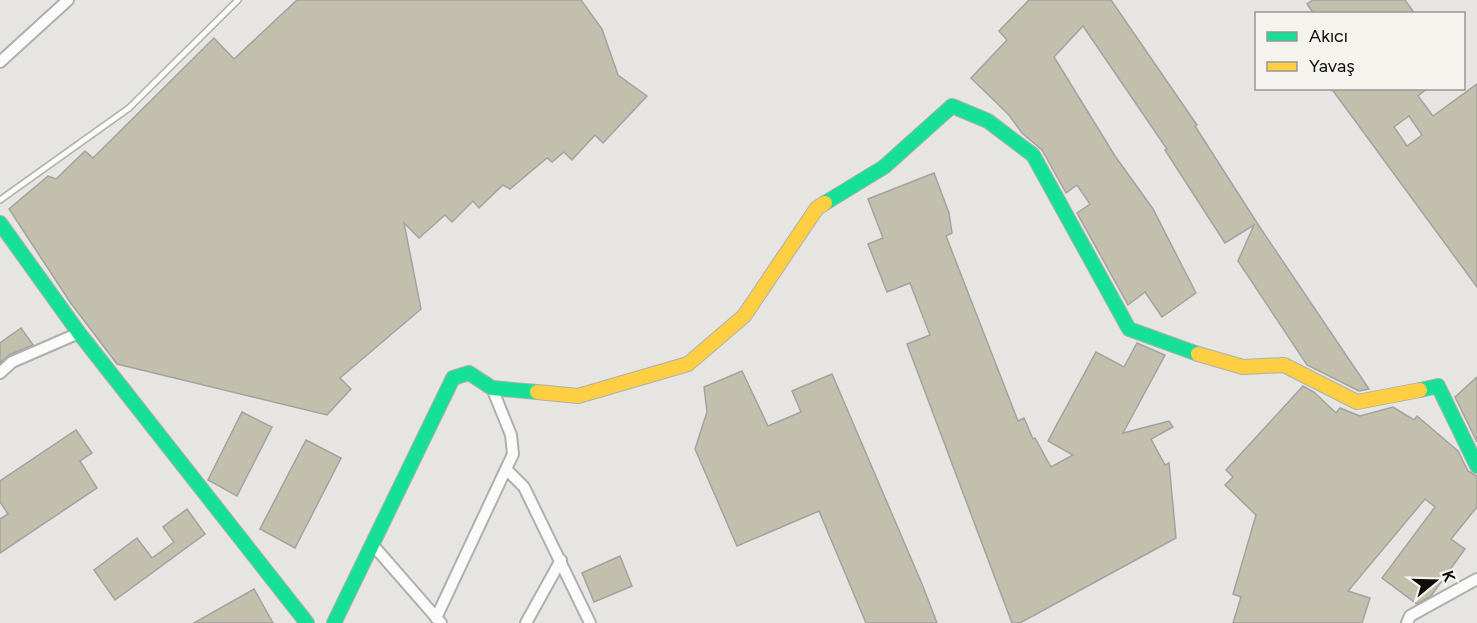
<svg xmlns="http://www.w3.org/2000/svg" width="1477" height="623" font-family="Figtree,sans-serif">
<style>
.building{fill:#c3bfad;stroke:#a2a2a0;stroke-width:1.5;fill-rule:evenodd}
.lines{fill:none;stroke-linecap:round;stroke-linejoin:round}
.lane-casing{stroke:#afafac;stroke-width:8}
.street-casing{stroke:#afafac;stroke-width:14}
.fast-casing{stroke:#afafac;stroke-width:16}
.slow-casing{stroke:#afafac;stroke-width:16}
.lane{stroke:#fbfbfb;stroke-width:5}
.street{stroke:#fbfbfb;stroke-width:10}
.fast{stroke:#16e098;stroke-width:14}
.slow{stroke:#ffcf43;stroke-width:14}
</style>
<rect width="100%" height="100%" fill="#e6e5e2"/>
<g class="building">
<path d="M297 0H581L602 29 618 75 647 96 603 143 595 135 572 160 564 152 552 162 547 158 510 189 503 185 479 208 473 201 452 222 445 215 419 238 404 223 421 309 340 378 351 389 327 415 117 364 70 302 9 209 48 176 56 179 85 151 93 158 214 38 234 59Z"/>
<path d="M1029 0H1111L1197 125 1195 126 1259 226 1369 389 1359 391 1307 365 1238 261 1254 225 1225 243 1165 150 1167 149 1083 26 1054 57 1115 156 1153 209 1196 293 1162 317 1145 292 1128 305 1077 213 1090 204 1077 185 1066 193 1042 150 1022 133 1009 115 971 78 1007 40 999 31Z"/>
<path d="M1313 0H1405L1415 14H1314L1307 4Z"/>
<path d="M1477 84V287L1331 88H1428L1418 96 1433 116ZM1409 116 1422 135 1407 146 1394 127Z"/>
<path d="M934 173 949 213 952 233 946 236 1018 421 1024 418 1033 439 1035 438 1051 467 1073 455 1048 441 1096 352 1124 367 1137 343 1165 355 1123 433 1169 421 1173 427 1151 439 1165 465 1169 463 1176 538 1020 623H1012L907 344 930 335 910 283 887 292 868 244 883 238 868 199Z"/>
<path d="M21 328 33 345 9 355 0 363V343Z"/>
<path d="M742 371 768 426 801 412 792 391 832 374 922 584 937 623H866L819 511 737 546 695 449 707 412 704 387Z"/>
<path d="M1477 377V442L1455 397Z"/>
<path d="M1303 386 1314 392 1336 413 1340 408 1360 416 1393 407 1414 420 1417 416 1458 451 1468 471 1477 476V507L1451 539 1465 549 1431 596 1417 604 1382 578 1435 507 1425 499 1348 591 1370 598 1362 623H1233L1241 597 1233 594 1256 515 1225 485 1233 477 1226 470Z"/>
<path d="M242 412 272 427 237 496 208 480Z"/>
<path d="M76 430 92 453 80 461 97 488 0 553V519L8 514 0 502V481Z"/>
<path d="M306 440 341 458 295 548 260 529Z"/>
<path d="M187 509 205 534 115 600 94 570 137 538 152 558 174 542 163 527Z"/>
<path d="M620 556 632 586 594 602 582 573Z"/>
<path d="M254 589 273 623H194Z"/>
</g>
<g class="lines">
<g class="lane-casing">
<path id="lane" d="M0 200 129 108 238 0"/>
</g>
<g class="street-casing">
<g id="street">
<path d="M0 62 68 0"/>
<path d="M0 373 12 362 79 333"/>
<path d="M507 470 524 487 590 623"/>
<path d="M372 544 441 623"/>
<path d="M436 618 513 454 511 435 492 388"/>
<path d="M526 623 561 560"/>
<path d="M1407 623 1410 616 1477 579"/>
</g>
</g>
<g class="fast-casing">
<g id="fast">
<path d="M825 203 884 167 952 106 988 121 1033 155 1129 329 1198 354"/>
<path d="M0 223 79 333 307 623"/>
<path d="M1420 390 1438 386 1477 466"/>
<path d="M334 623 453 378 469 373 492 388 537 392"/>
</g>
</g>
<g class="slow-casing">
<g id="slow">
<path d="M1198 354 1243 367 1284 365 1357 402 1420 390"/>
<path d="M537 392 578 396 688 364 744 316 817 208 825 203"/>
</g>
</g>
<use href="#lane" class="lane"/>
<use href="#street" class="street"/>
<use href="#fast" class="fast"/>
<use href="#slow" class="slow"/>
</g>
<rect x="1255" y="12" width="210" height="78" fill="#f4f3ee" stroke="#989793" stroke-width="1.5"/>
<rect x="1267" y="32" width="30" height="9" fill="#16e098" stroke="#989793" stroke-width="1.5"/>
<text x="1309" y="42" font-size="18" fill="#0d0d0b">Akıcı</text>
<rect x="1267" y="62" width="30" height="9" fill="#ffcf43" stroke="#989793" stroke-width="1.5"/>
<text x="1309" y="72" font-size="18" fill="#0d0d0b">Yavaş</text>
<g transform="translate(1435 581) rotate(71)" stroke="#f4f3ee" stroke-width="4.5" paint-order="stroke">
<path d="M0-4.5L10 22L0 15L-10 22Z" fill="#0d0d0b"/>
<text y="-9" font-size="16" font-weight="bold" text-anchor="middle" fill="#0d0d0b">K</text>
</g>
</svg>
